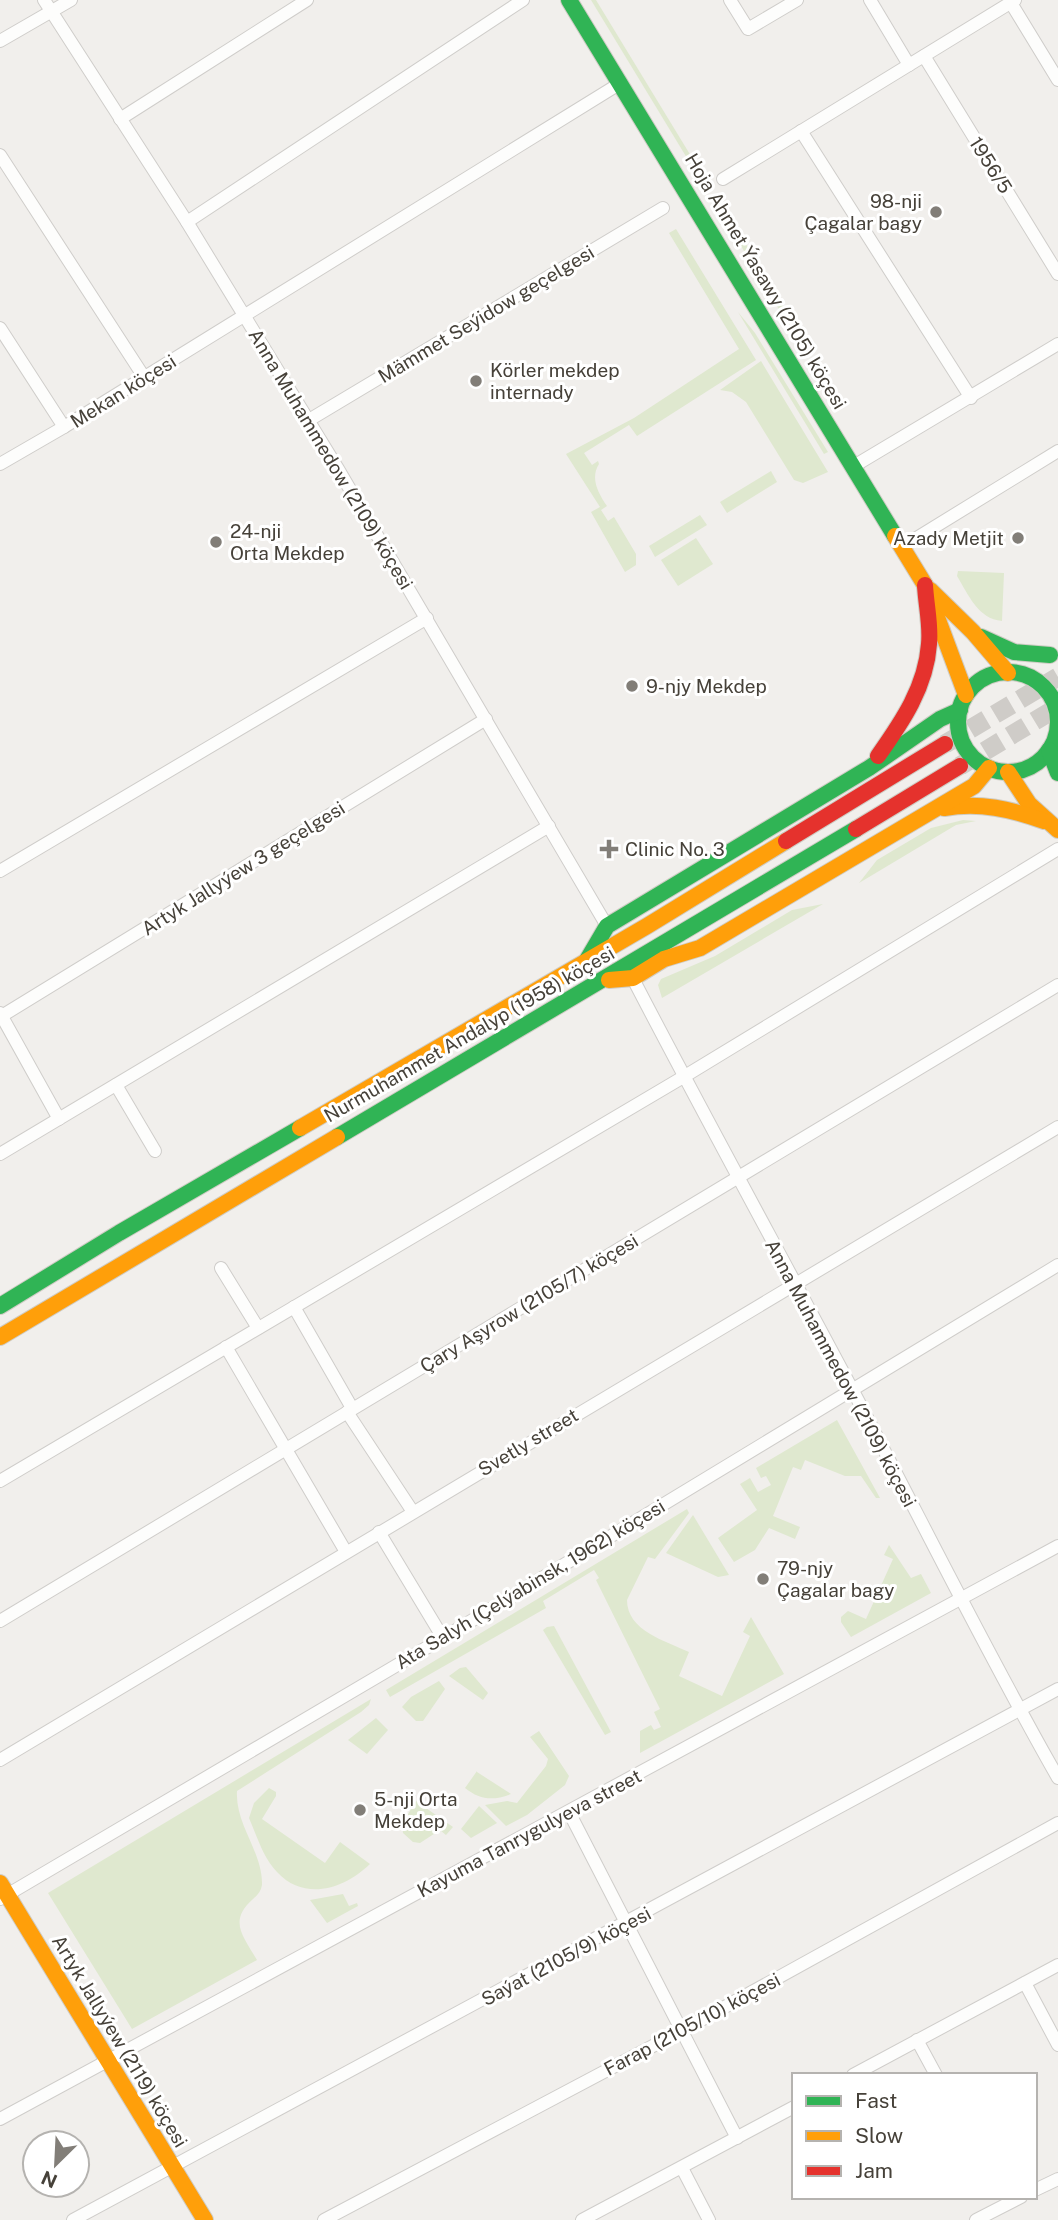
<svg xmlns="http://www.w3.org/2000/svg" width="1058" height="2220" font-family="'Public Sans',sans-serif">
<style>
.green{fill:#dfe8cf}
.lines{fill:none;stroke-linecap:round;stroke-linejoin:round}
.primary-tunnel{stroke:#cfccc8;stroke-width:19;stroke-dasharray:19 10;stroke-linecap:butt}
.street-casing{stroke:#cfcdca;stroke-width:14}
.fast-casing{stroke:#cfccc4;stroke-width:18}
.slow-casing{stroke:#cfccc4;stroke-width:18}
.jam-casing{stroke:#cfccc4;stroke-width:18}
.street{stroke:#fdfdfc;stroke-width:12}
.fast{stroke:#30b455;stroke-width:16}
.slow{stroke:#ff9f0a;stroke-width:16}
.jam{stroke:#e5322d;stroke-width:16}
.poi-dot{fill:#827e78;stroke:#fff;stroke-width:2.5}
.labels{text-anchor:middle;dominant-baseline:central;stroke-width:6;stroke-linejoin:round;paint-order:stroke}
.street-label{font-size:19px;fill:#464139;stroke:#fff}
.poi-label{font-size:19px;fill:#464139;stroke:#fff;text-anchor:start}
</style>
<rect width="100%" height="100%" fill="#f1efec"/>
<g class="green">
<path d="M591 0H596L694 161 690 163Z"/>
<path d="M720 201 812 354 809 355 799 343 716 204Z"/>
<path d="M676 229 756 360 637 436 629 425 584 453 592 465 598 461 599 464C590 478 598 493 607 506L601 510 608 521 614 517 636 554V565L625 572 591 512 600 507 566 454 634 418 739 349 669 233Z"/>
<path d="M738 312 755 333 828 452 824 454Z"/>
<path d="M761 361 828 472 803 483 794 480 746 402 732 392 720 390Z"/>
<path d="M771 471 777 482 727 513 720 502Z"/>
<path d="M700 515 707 525 655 557 649 546Z"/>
<path d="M696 538 713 564 678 586 661 560Z"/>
<path d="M958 571 1004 573 1002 621C978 619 968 594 957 576Z"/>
<path d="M963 820 976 821 956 825 859 883 877 860 931 828Z"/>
<path d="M823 904 662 998 658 985 661 979 715 956 792 910Z"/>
<path d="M837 1420 880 1498H876L861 1476H845L805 1460 801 1470 793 1467 773 1516 800 1527 795 1539 769 1528 755 1550 734 1562 718 1538 757 1510 740 1484 750 1478 758 1492 771 1485 766 1476 761 1478 756 1468Z"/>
<path d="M687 1509 689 1513 655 1559 648 1557 627 1600C627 1631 666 1641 689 1652L679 1676 722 1696 750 1636 743 1632 751 1617 784 1674 640 1753V1731L651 1725 654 1730 661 1727 654 1712 660 1709 596 1580 599 1578 594 1570 543 1601 546 1608 390 1697 386 1690Z"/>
<path d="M693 1515 729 1575 718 1577 666 1553Z"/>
<path d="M889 1545 911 1578 921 1574 931 1593 851 1637 841 1622V1617L848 1611 866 1619 893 1559 884 1555Z"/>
<path d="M554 1626 611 1732 605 1735 543 1630 547 1627Z"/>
<path d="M466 1667 488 1693 483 1700 449 1676 460 1668Z"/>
<path d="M439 1681 445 1689 423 1721H416L402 1707 411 1697Z"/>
<path d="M371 1699 369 1705 361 1712 237 1791C235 1825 263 1852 262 1885 261 1891 258 1895 253 1899 228 1921 243 1936 257 1960L132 2029 48 1893Z"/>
<path d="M376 1718 388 1730 367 1754 348 1740Z"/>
<path d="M539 1731 569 1776 565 1785 527 1815 506 1826 485 1805 507 1801 517 1803 546 1766 548 1759 530 1737Z"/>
<path d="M477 1771V1772L511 1794C493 1801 480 1800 465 1788Z"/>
<path d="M269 1788 276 1792V1796L262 1819 325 1863 340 1842 370 1864C344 1889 305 1902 277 1872 263 1858 257 1836 249 1818L254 1803Z"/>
<path d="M416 1801 453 1827 446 1835 440 1830 420 1843 413 1842 403 1833 402 1824Z"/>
<path d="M479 1806 497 1823 471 1838 461 1829Z"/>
<path d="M343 1894 349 1906 357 1903 358 1906 327 1923 310 1900Z"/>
</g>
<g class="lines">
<g class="primary-tunnel">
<path d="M945 744 1058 677"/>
<path d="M960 766 1058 707"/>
</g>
<g class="street-casing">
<g id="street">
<path d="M44 0 187 222 338 469 607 926"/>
<path d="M730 0 748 29 797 0"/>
<path d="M870 0 909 65"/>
<path d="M1011 3 1058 80"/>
<path d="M0 41 71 0"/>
<path d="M924 56 1058 274"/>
<path d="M120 119 307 0"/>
<path d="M801 131 971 398"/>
<path d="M0 155 144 377"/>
<path d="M723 179 1015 0"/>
<path d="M187 222 523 0"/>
<path d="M0 328 64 427"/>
<path d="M309 420 663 208"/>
<path d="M0 464 64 427 619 84"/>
<path d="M854 466 1058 344"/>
<path d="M902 547 1058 451"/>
<path d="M0 871 427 618"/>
<path d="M630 973C702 1112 778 1250 852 1389 921 1519 985 1650 1058 1778"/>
<path d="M0 1013 59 1119"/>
<path d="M0 1017 486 719"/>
<path d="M116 1085 155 1151"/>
<path d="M0 1154 549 826"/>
<path d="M221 1268 258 1328"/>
<path d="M294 1307 352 1408"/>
<path d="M226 1347 346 1552"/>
<path d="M347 1412 413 1512"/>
<path d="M0 1481 685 1076 1058 849"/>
<path d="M379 1532 443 1638"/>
<path d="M0 1621 1058 985"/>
<path d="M0 1760 1058 1127"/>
<path d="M569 1812 737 2138"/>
<path d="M0 1899 443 1638 1058 1265"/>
<path d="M1025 1983 1058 2045"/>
<path d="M917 2040 936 2075"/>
<path d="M853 2075 1058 1965"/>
<path d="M0 2119 1058 1546"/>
<path d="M682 2168 709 2220"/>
<path d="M1035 2190 1058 2179"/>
<path d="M73 2220 1058 1689"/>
<path d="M324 2220 683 2030 1058 1823"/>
<path d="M582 2220 794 2107"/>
<path d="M976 2220 1021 2197"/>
</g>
</g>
<g class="fast-casing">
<g id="fast">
<path d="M569 0 895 536"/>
<path d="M981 637 1014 652 1050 655"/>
<circle cx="1008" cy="722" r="50"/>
<path d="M1049 750 1058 773"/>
<path d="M587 960 607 926 869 768 940 719 960 710"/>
<path d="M337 1137 856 829"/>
<path d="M0 1306 119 1233 300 1128"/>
</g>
</g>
<g class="slow-casing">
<g id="slow">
<path d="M895 536 925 585 966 695"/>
<path d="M930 590 973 632 1008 673"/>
<path d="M1008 772 1029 804 1058 830"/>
<path d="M944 808C980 802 1011 809 1044 821"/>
<path d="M609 980 633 978 664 959 700 948 974 786 989 768"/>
<path d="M300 1128 647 926 786 841"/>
<path d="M0 1337 337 1137"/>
<path d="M0 1883 205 2220"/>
</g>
</g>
<g class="jam-casing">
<g id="jam">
<path d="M878 756C902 722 926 687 929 644 931 625 926 605 925 585"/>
<path d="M856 829 960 766"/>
<path d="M786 841 945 744"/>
</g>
</g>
<use href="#street" class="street"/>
<use href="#fast" class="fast"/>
<use href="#slow" class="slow"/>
<use href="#jam" class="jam"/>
</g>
<g class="poi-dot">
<circle cx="936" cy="212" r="7"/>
<circle cx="476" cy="381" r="7"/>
<circle cx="1018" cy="538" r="7"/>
<circle cx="216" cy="542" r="7"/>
<circle cx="632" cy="686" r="7"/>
<path d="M605.5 838.5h7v7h7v7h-7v7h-7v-7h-7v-7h7z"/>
<circle cx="763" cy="1579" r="7"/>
<circle cx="360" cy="1810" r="7"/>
</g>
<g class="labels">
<g class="street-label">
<text transform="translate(991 165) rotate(58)">1956/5</text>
<text transform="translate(766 281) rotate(59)">Hoja Ahmet Ýasawy (2105) köçesi</text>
<text transform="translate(486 314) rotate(-31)">Mämmet Seýidow geçelgesi</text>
<text transform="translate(123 391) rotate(-32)">Mekan köçesi</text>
<text transform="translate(331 459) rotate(59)">Anna Muhammedow (2109) köçesi</text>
<text transform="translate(243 868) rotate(-32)">Artyk Jallyýew 3 geçelgesi</text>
<text transform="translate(469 1034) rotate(-30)">Nurmuhammet Andalyp (1958) köçesi</text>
<text transform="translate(529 1303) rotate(-31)">Çary Aşyrow (2105/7) köçesi</text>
<text transform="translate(841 1373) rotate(62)">Anna Muhammedow (2109) köçesi</text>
<text transform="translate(528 1442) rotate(-31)">Svetly street</text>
<text transform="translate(530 1584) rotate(-31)">Ata Salyh (Çelýabinsk, 1962) köçesi</text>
<text transform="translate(529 1833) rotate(-28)">Kayuma Tanrygulyeva street</text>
<text transform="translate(566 1956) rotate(-28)">Saýat (2105/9) köçesi</text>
<text transform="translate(692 2024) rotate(-28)">Farap (2105/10) köçesi</text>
<text transform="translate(120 2041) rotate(59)">Artyk Jallyýew (2119) köçesi</text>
</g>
<g class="poi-label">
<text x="922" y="201" text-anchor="end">98-nji<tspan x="922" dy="22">Çagalar bagy</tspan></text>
<text x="490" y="370">Körler mekdep<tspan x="490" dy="22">internady</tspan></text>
<text x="230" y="531">24-nji<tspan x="230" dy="22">Orta Mekdep</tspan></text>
<text x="1004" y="538" text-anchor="end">Azady Metjit</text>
<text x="646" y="686">9-njy Mekdep</text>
<text x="625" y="849">Clinic No. 3</text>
<text x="777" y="1568">79-njy<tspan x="777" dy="22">Çagalar bagy</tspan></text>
<text x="374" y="1799">5-nji Orta<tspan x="374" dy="22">Mekdep</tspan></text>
</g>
</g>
<rect x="792" y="2073" width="245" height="126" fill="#ffffff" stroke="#b5b3b0" stroke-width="2"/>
<rect x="806" y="2096" width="35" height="10" fill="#30b455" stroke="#b5b3b0" stroke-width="2"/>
<text x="855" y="2108" font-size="21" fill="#464139">Fast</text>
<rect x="806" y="2131" width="35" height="10" fill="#ff9f0a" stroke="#b5b3b0" stroke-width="2"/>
<text x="855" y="2143" font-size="21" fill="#464139">Slow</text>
<rect x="806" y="2166" width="35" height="10" fill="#e5322d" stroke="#b5b3b0" stroke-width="2"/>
<text x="855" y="2178" font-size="21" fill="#464139">Jam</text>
<g transform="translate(56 2164) rotate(204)"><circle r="33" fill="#ffffff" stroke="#b5b3b0" stroke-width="2"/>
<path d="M0-5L12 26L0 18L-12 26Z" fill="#827e78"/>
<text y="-10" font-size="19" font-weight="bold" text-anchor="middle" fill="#464139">N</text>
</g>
</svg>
